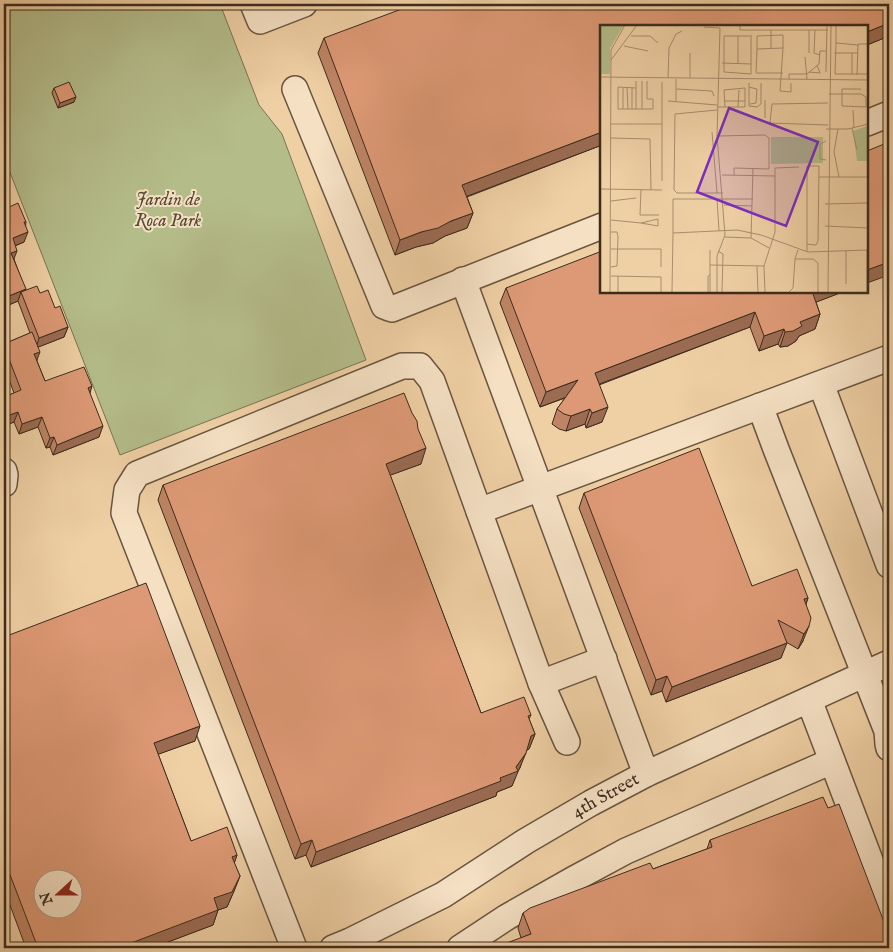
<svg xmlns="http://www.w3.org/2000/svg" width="893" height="952" font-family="'IM FELL English',serif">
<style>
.green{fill:#b4bc8a;stroke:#787454}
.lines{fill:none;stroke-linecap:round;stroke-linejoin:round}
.minor-casing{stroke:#69553f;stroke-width:28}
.minor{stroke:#f5e0c4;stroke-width:25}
.wall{fill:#be8465;stroke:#3c2c1d}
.shaded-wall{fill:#9b6b52;stroke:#3c2c1d}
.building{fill:#dd9975;stroke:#3c2c1d;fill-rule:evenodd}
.labels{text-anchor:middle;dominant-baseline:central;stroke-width:4;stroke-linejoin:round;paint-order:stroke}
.park-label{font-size:18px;font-style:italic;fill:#544933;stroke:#f5e0c4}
.street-label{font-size:18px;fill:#3c2c1d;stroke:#f5e0c4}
.inset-road{fill:none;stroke:#a78e6e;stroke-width:1}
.view{fill:#7b2cbf;fill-opacity:0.15;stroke:#7b2cbf;stroke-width:2.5}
.inset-edge{fill:none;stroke:#3c2c1d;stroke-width:2.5}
</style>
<rect width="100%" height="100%" fill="#efcfa4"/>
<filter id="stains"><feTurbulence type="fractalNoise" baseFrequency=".004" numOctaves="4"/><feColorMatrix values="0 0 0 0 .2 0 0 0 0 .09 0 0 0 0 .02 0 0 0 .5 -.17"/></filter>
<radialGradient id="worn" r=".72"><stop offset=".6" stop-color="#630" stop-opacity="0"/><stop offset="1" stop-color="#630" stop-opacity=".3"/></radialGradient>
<path class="green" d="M4 4H220L259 105 282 134 366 360 120 455 4 157Z"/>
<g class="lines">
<g class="minor-casing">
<g id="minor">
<path d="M253 4 260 21 304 4"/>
<path d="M295 89 384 306 389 308 392 309 602 226"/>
<path d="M867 123 889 114"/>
<path d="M463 280 646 774"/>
<path d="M821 384 889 565"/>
<path d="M760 406 776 449 887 731 888 744 889 748"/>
<path d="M4 471 5 475 4 484"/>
<path d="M479 511 889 358"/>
<path d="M541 683 567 742"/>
<path d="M809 700 889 910"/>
<path d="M294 948 124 513 127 490 137 474 402 366H420L432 381 541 683 604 659"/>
<path d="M333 948 350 941 443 895 526 841 591 803 646 774 889 663"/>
<path d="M460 948 507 917 574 879 626 851 832 761"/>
</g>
</g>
<use href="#minor" class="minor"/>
</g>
<g class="wall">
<path d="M889 4V36L867 45V26H602V145L467 197 473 213 467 228 445 236 433 243 416 247 395 255 318 53 324 38Z"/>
<path d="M54 88 74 102 58 108 52 93Z"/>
<path d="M4 199 7 208 26 222 24 242 15 246 14 259 25 290 40 293 55 308 68 327 64 337 38 347 37 361 45 381 90 394 99 437 53 455 50 447 46 448 38 427 19 434 14 422 4 426V397L14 393 4 366V344L30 333 18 301 4 307Z"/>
<path d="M506 288 602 291H845L816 302 820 314 815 329 799 336 796 341 788 346 780 347 778 344 759 351 750 327 599 385 602 422 586 428 585 424 566 431 559 429 552 424 557 409 565 398 540 407 500 303Z"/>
<path d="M421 464 390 475 481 713 531 715 529 719 535 734 529 749 526 750 520 768 517 772 512 786 497 792 496 796 311 867 306 855 295 859 158 500 163 485Z"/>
<path d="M584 493 752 586 808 598 806 604 803 641 798 649 786 642 781 658 666 702 662 691 651 695 579 508Z"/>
<path d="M4 637 195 741 158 754 191 841 237 855 234 863 240 876 234 891 227 907 218 910 213 925 152 948H26L4 889Z"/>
<path d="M889 799V816L886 808Z"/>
<path d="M828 808 521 938 518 928 523 913 653 869 707 849 710 840Z"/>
</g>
<g class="shaded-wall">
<path d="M889 23V36L867 45V32Z"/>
<path d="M76 97 74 102 58 108 60 103Z"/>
<path d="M602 132V145L457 200 462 185Z"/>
<path d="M473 213 467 228 445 236 433 243 416 247 395 255 400 240Z"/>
<path d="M28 232 24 242 9 248 13 238Z"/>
<path d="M17 251 13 261 11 253Z"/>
<path d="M889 262V275L867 283V270Z"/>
<path d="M26 289 23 296 21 292 18 301 4 307V298Z"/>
<path d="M811 291H845L806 306Z"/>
<path d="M755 312 750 327 589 388 595 373Z"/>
<path d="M820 314 815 329 799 336 796 341 788 346 780 347 785 332 800 322Z"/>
<path d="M68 327 64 337 36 348 39 338Z"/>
<path d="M784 329 778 344 759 351 764 336Z"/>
<path d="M40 352 36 362 34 354Z"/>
<path d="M578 380 572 395 540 407 546 392Z"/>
<path d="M92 386 89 397 88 388Z"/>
<path d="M608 407 602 422 586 428 592 413Z"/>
<path d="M590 409 585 424 566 431 571 416Z"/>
<path d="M18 412 14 422 4 426V417Z"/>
<path d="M42 417 38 427 19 434 22 424Z"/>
<path d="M103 426 99 437 53 455 57 445Z"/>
<path d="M54 437 50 447 46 448 50 438Z"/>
<path d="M426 448 421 464 380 479 386 464Z"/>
<path d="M808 598 803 613 804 599Z"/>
<path d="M809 626 803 641 798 649 804 634Z"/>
<path d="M787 643 781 658 666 702 672 687Z"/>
<path d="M667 676 662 691 651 695 656 680Z"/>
<path d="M200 726 195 741 148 758 154 743Z"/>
<path d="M535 734 529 749 526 751 531 736Z"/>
<path d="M526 753 512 786 497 792 496 796 311 867 316 852 500 778 516 767Z"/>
<path d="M312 840 306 855 295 859 301 844Z"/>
<path d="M237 855 232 870V857Z"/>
<path d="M240 876 234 891 227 907 218 910 213 925 152 948H118L214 898Z"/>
</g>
<g class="building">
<path d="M415 4H889V23L867 32V26H602V132L462 185 473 213 451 221 438 228 421 232 400 240 324 38Z"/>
<path d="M69 82 76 97 60 103 54 88Z"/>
<path d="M889 142V262L867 270V151Z"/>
<path d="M4 199 7 208 18 203 26 222H24L28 232 13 238 17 251 11 253 26 289 4 298Z"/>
<path d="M602 251V291H812L820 314 800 322 802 326 793 331 785 332 784 329 764 336 755 312 595 373 608 407 592 413 590 409 571 416 564 414 557 409 578 380 546 392 506 288Z"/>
<path d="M37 286 40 293 48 290 55 308 60 306 68 327 39 338 21 292Z"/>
<path d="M32 332 40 352 34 354 45 381 84 367 92 386 88 388 103 426 57 445 54 437 50 438 42 417 22 424 18 412 4 417V397L21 390 4 346V344Z"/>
<path d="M404 393 412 413 417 421 418 429 426 448 386 464 481 713 524 697 531 715 528 716 535 734 531 736 526 753 516 767 518 771 500 778 501 781 316 852 312 840 301 844 163 485Z"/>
<path d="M699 448 752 586 797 569 808 598 804 599 811 618 809 626 804 634 778 620 787 643 672 687 667 676 656 680 584 493Z"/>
<path d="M146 583 200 726 154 743 191 841 227 827 237 855 232 857 240 876 232 892 214 898 218 910 118 948H38L4 859V637ZM42 880H72V910H42Z"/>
<path d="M823 797 828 808 839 804 889 935V948H493L531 934 523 913 530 908 650 863 653 869 712 847 710 840Z"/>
</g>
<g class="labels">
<g class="park-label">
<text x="168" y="200">Jardin de<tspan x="168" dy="21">Roca Park</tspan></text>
</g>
<g class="street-label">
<text transform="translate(606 796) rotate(-29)">4th Street</text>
</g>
</g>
<g transform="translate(600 25)">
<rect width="268" height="268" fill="#efcfa4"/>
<path d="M0 0H24L10 23V49H0ZM267 101V136H257L253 106ZM171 112H223V138L171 139Z" fill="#b4bc8a"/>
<path class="inset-road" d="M140 0V5H228M104 2 120 3 117 111 125 210 117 231V267M215 5 214 28 220 30M151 10V49M183 10V23L157 24V11ZM31 11H50L58 18M150 11H124V47L151 49M236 18V0M258 20 236 18 235 49H268M24 21 48 26M171 23V5M183 23 180 66 191 67V58M157 24 156 48H183M90 28V53M209 28V5M234 28H258M205 32 207 54M11 35 37 0M122 38 151 39M138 39V11M209 47 220 48 217 40M226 47 227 0M252 49V28M257 50 258 19H268M0 52 268 55M68 53 69 23 76 9 82 6M189 54V49H207L219 39 220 26H226M36 56V63L18 62V84H53V74H47V56M42 56V84M149 58V81L157 82 161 79V58M149 62 157 64 156 78 150 79M23 63V84M27 63 28 84M32 63V84M36 63V84M77 64 112 66 114 71M229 69H261L266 72V82L242 81V64H261M68 76 117 80M76 76V54M125 76H145M117 82H145V63L124 65 125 82M138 82 139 65M117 85 75 89 74 165 77 168H123M253 85 254 103M165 93V75M11 99H62V57M228 100 170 98 172 79 228 78M252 103 257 125M226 104H248L268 99M238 104 234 127 239 152M112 107 117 168M117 111 165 110 169 113V144L134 143V150M11 113 50 114 51 165M226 135 220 134V119L226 116M122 150 175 151M219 152H268M62 156V99M0 164 62 165M41 165 40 190H59M117 174 119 206M153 174H73V208L137 205 161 210 208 227 268 225M11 176 36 173M225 179 268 178M124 180 152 181M11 195 41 198 58 194V201L41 198M225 201 268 203M125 212 151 213 169 223M151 213 153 144M11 224H61V242M110 225V267M198 225 195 234H213L218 238V267M267 225V267M118 226 123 229 122 267M207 226V141H219L218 216 216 220 207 219M246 226V259M110 240 164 241M157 241 158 267M11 242 17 241 18 212 17 207H11M11 251 61 252V267M18 251V267M10 267 11 25 25 0M72 267 73 208M108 267V251L110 250M165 267 164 241 175 207V143L199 142M189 267 193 263 195 234M228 267 231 0"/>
<path class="view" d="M129 83 218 117 186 201 97 167Z"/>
<rect width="268" height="268" class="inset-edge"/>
</g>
<rect width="893" height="952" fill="none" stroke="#efcfa4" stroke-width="20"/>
<rect x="5" y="5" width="883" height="942" fill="none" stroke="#3c2c1d" stroke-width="2.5"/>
<rect x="10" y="10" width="873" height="932" fill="none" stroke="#3c2c1d"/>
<g transform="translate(58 894) rotate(249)"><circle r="24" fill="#f5e0c4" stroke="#ab9881"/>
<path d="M0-4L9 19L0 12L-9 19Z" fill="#8f2418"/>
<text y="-8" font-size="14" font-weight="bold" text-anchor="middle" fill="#3c2c1d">N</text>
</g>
<rect width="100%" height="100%" filter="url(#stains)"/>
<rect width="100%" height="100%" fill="url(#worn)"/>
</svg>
